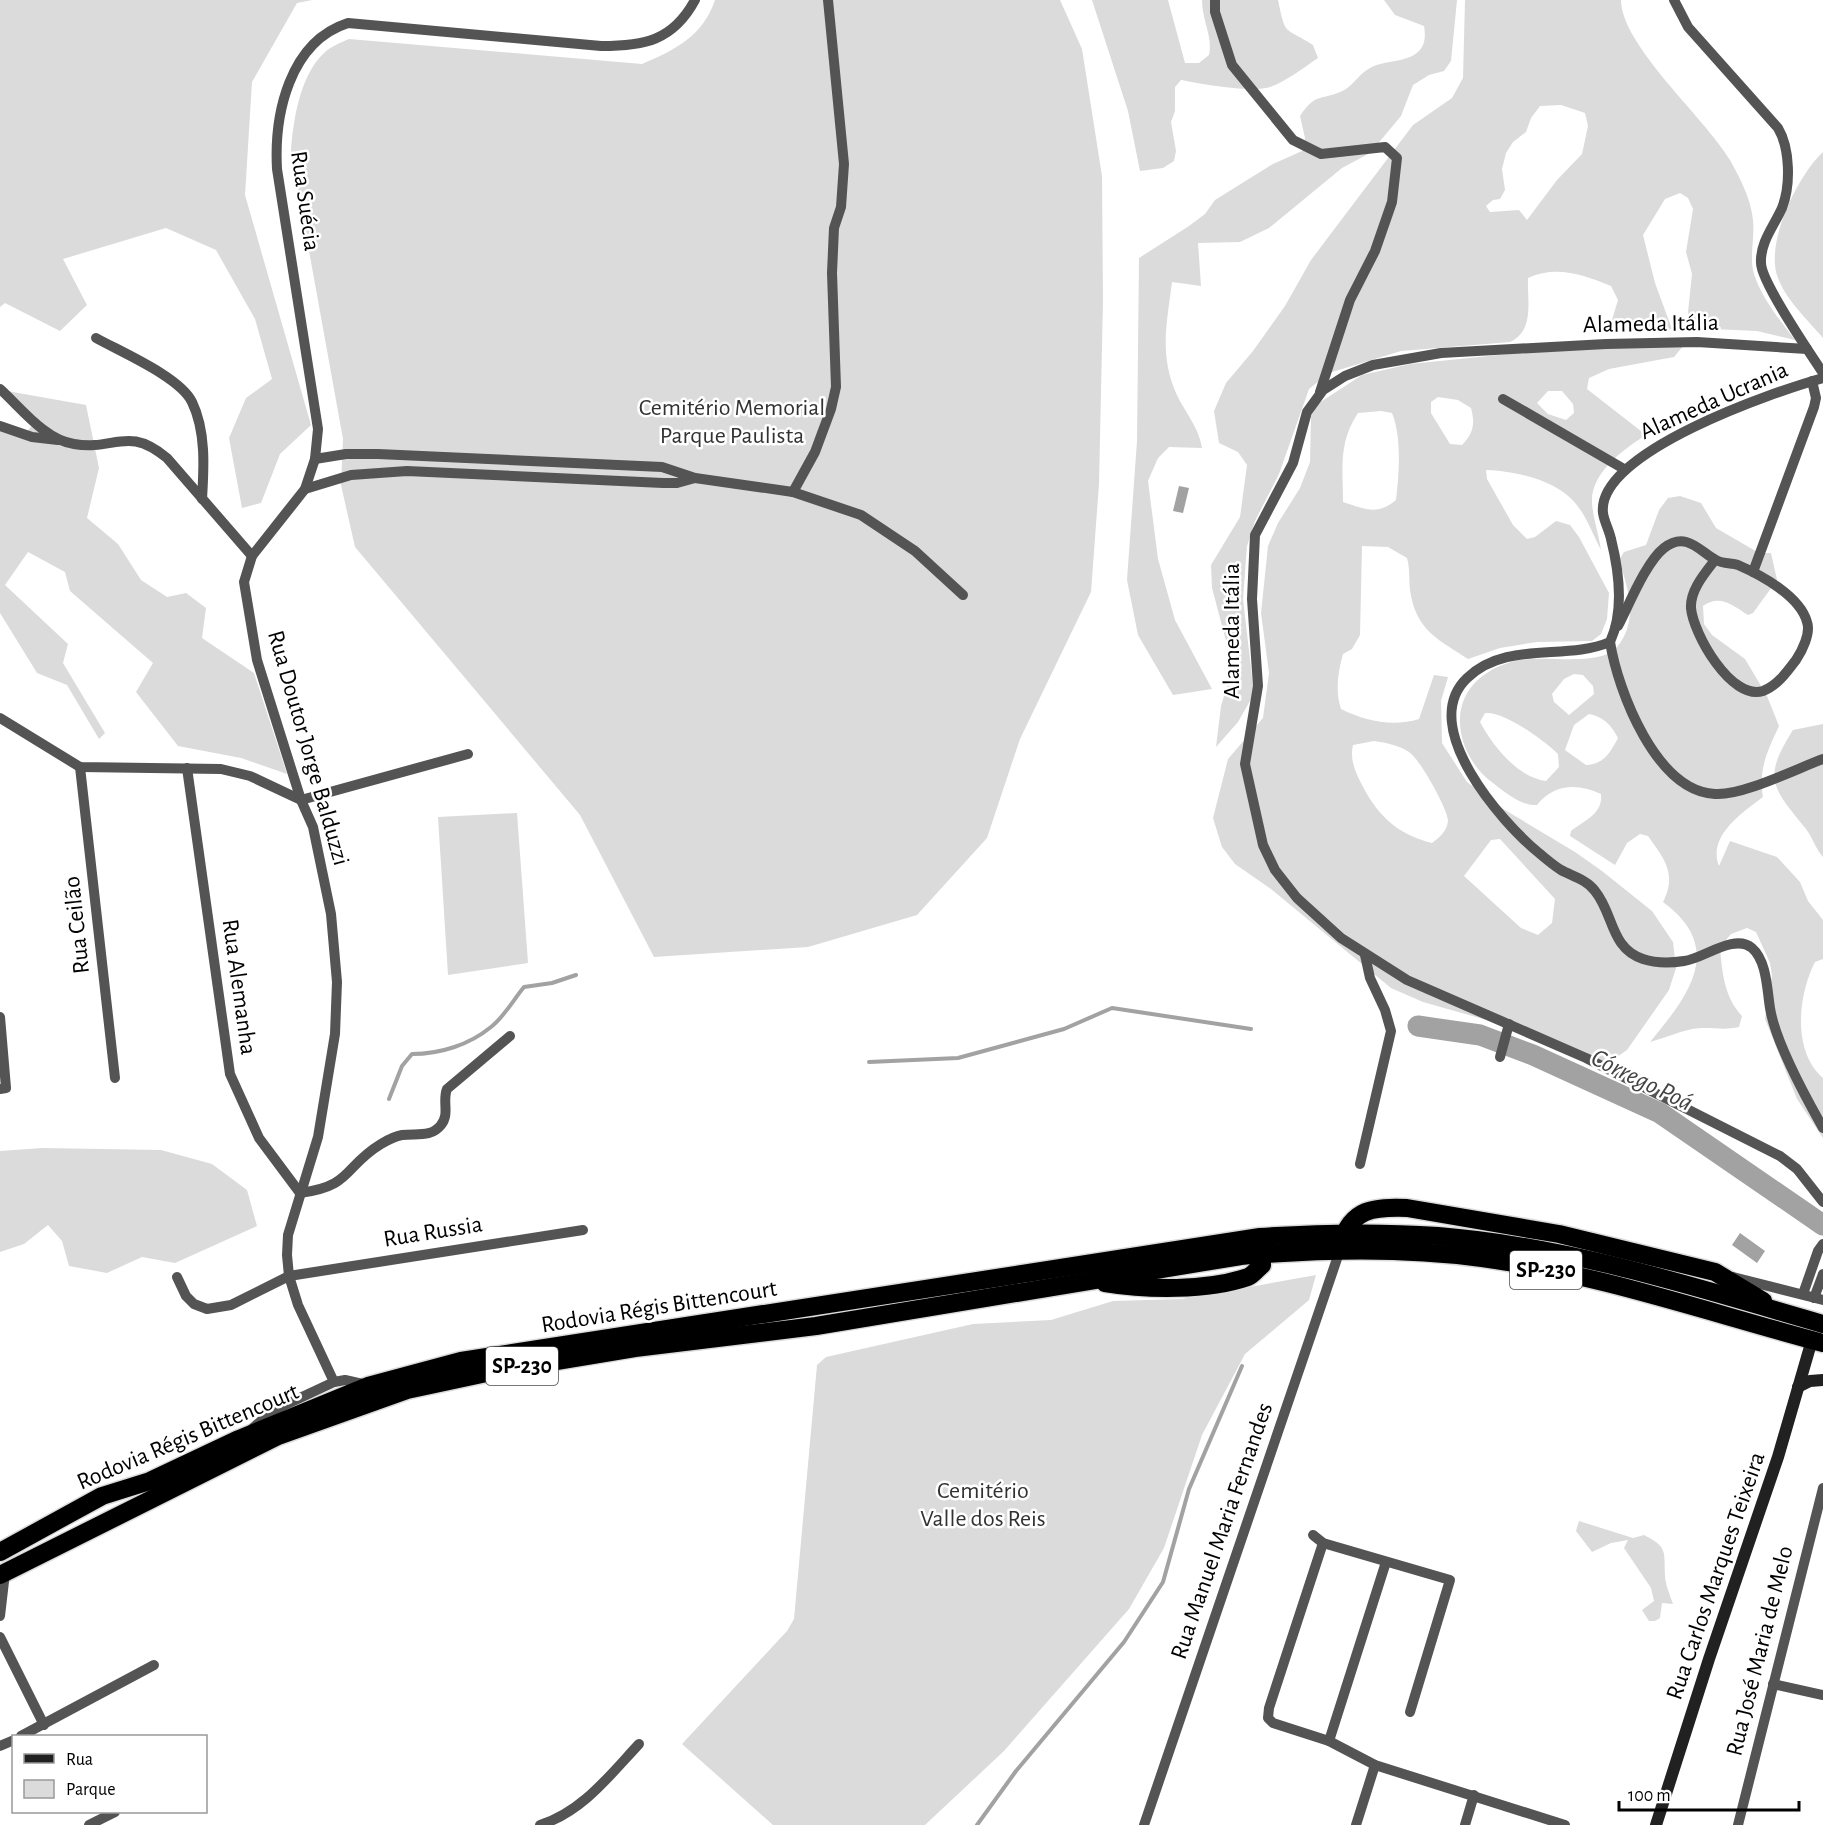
<svg xmlns="http://www.w3.org/2000/svg" width="1823" height="1825" font-family="'Alegreya Sans',sans-serif">
<style>
.green{fill:#dbdbdb;fill-rule:evenodd}
.water{fill:#a2a2a2}
.lines{fill:none;stroke-linecap:round;stroke-linejoin:round}
.stream{stroke:#a2a2a2;stroke-width:4}
.river{stroke:#a2a2a2;stroke-width:21}
.highway-casing{stroke:#dbdbdb;stroke-width:21}
.street{stroke:#545454;stroke-width:10}
.secondary{stroke:#212121;stroke-width:12}
.highway{stroke:#000;stroke-width:18}
.labels{text-anchor:middle;dominant-baseline:central;stroke-width:5;stroke-linejoin:round;paint-order:stroke}
.shield{fill:#fff;stroke:#4c4c4c;stroke-width:1.5}
.shield-label{font-size:22px;font-weight:bold;fill:#000}
.street-label{font-size:24px;fill:#000;stroke:#fff}
.park-label{font-size:24px;fill:#323232;stroke:#fff}
.water-label{font-size:26px;font-style:italic;fill:#434343;stroke:#fff}
</style>
<rect width="100%" height="100%" fill="#fff"/>
<g class="green">
<path d="M0 0H312L297 3 252 82 245 195 311 425 280 454 261 503 242 508 229 438 246 398 272 379 255 319 216 250 166 228 63 259 87 305 60 331 5 303 0 307Z"/>
<path d="M715 0H1060L1082 49 1102 176 1103 300 1099 484 1091 592 1020 739 987 838 917 915 808 947 654 957 580 815 355 547 341 485 343 439 291 151C293 121 300 75 324 53 330 47 340 43 349 39L642 64C675 50 703 36 715 0Z"/>
<path d="M1092 0H1168L1185 63H1199L1209 55C1213 36 1202 21 1202 0H1278C1286 38 1284 26 1313 45L1318 58C1303 68 1287 81 1270 87 1251 93 1202 84 1181 80L1175 87V111L1171 122 1176 151 1174 161 1163 168 1140 171 1128 111Z"/>
<path d="M1384 0H1457L1451 61 1444 71 1429 75 1413 85 1401 116 1370 153 1342 168 1269 228 1240 242 1198 243 1201 286 1172 282C1167 323 1159 353 1176 393 1184 411 1199 427 1202 448L1169 447 1158 458 1148 481 1158 559 1175 620 1212 689 1173 695 1138 635 1127 580 1137 441 1139 258 1189 226 1205 214 1215 200 1273 164 1302 151 1305 138 1300 116C1317 90 1323 102 1346 89 1356 82 1360 72 1374 66 1394 58 1431 64 1424 26L1395 15Z"/>
<path d="M1465 0H1621C1621 45 1705 118 1730 160 1740 178 1751 199 1753 220 1755 237 1749 258 1754 274 1762 299 1780 320 1795 340L1757 331 1690 328 1688 312 1692 274 1686 252 1693 209 1688 198 1680 193 1665 199 1643 235 1655 283 1672 329 1608 333 1618 300 1611 286C1583 275 1557 265 1528 278 1527 301 1535 330 1510 342L1401 351 1329 373 1309 389 1279 474 1255 521 1247 546 1243 599 1254 694 1238 722 1216 747 1221 706 1229 680V652L1212 588 1211 565 1240 517 1247 465 1238 452 1219 443 1214 411 1226 383 1253 351 1285 306 1311 260 1413 125 1452 98 1463 78ZM1561 105 1585 113 1588 126 1582 154 1557 180 1527 220 1519 210 1490 212 1486 206 1493 200 1500 199 1505 190 1502 169 1506 153 1513 142 1526 132 1531 118 1540 106Z"/>
<path d="M1823 152V338C1808 320 1786 300 1778 278 1764 244 1798 175 1823 152Z"/>
<path d="M1684 345 1674 357 1609 369 1589 378 1587 389 1646 435C1624 449 1590 473 1592 503 1593 518 1599 535 1601 550 1593 535 1587 517 1576 504 1557 480 1515 471 1486 470L1487 479 1513 525 1527 539 1535 537 1556 521 1570 525 1579 537 1609 593 1607 619 1601 634 1592 641 1537 642 1500 648 1468 659C1438 639 1416 631 1410 590 1409 579 1410 569 1407 558L1388 547 1362 546 1360 635 1352 649 1343 654C1338 672 1335 690 1341 709 1365 721 1393 727 1419 719L1434 675 1448 677 1441 701 1442 743 1467 782 1500 807 1575 852 1602 871 1652 911 1673 942 1676 968 1669 990 1627 1050 1608 1063 1588 1062 1490 1021 1423 1002 1391 988 1271 889 1235 864 1222 847 1213 818 1228 759 1263 718 1269 673 1261 613 1268 546 1278 523 1300 488 1310 462 1311 417 1316 405 1362 375 1410 364 1547 350ZM1548 391H1562L1573 404 1574 413 1566 420 1548 414 1537 403ZM1438 397 1458 400 1471 408C1475 423 1474 433 1462 445L1450 444 1431 413V402ZM1381 411 1392 413C1402 438 1399 474 1396 500 1377 516 1365 509 1343 502 1343 468 1338 443 1358 413ZM1374 741C1387 743 1398 745 1409 752 1419 758 1448 809 1448 821 1447 831 1440 837 1432 843 1396 834 1376 814 1360 781 1354 769 1350 758 1353 745ZM1500 839 1555 899 1552 923 1538 935 1521 928 1464 876 1491 840Z"/>
<path d="M7 391 86 405 99 468 87 518 118 544 141 580 167 597 186 593 206 608 202 638 254 673 287 774 241 758 178 746 136 692 153 663 70 591 65 572 28 552 5 585 68 644 63 663 105 733 99 739 67 685 37 673 0 613V429L23 438 37 418Z"/>
<path d="M1680 496 1701 503 1716 528 1759 553H1771L1777 580 1753 613 1748 615C1732 605 1720 594 1703 606L1704 624 1712 635 1745 659 1767 696 1779 726C1768 750 1758 769 1763 797 1743 812 1707 836 1719 866L1730 841 1777 857 1800 882 1808 901 1823 920V959L1815 962C1798 995 1792 1051 1823 1078V1138L1797 1099 1765 1019 1772 976 1770 963 1756 932 1747 928 1731 934 1720 947C1722 971 1724 997 1742 1016L1739 1027C1722 1031 1708 1026 1692 1029 1678 1032 1664 1038 1650 1042 1687 997 1727 949 1663 902 1677 874 1665 860 1648 836L1640 834 1627 843 1615 865 1570 836 1571 831C1585 820 1603 814 1601 794 1577 783 1554 784 1537 805 1521 806 1506 793 1493 783 1457 757 1444 700 1487 673 1495 667 1511 661 1521 660 1546 655 1600 667 1617 647 1639 621 1628 588 1619 560L1624 552 1646 545 1659 510 1668 498ZM1574 674 1583 675 1593 686 1594 694 1569 715 1554 702 1552 694 1564 679ZM1485 713C1504 711 1544 740 1558 754L1559 767 1546 781C1517 777 1493 746 1480 722ZM1589 714C1604 717 1611 725 1618 738 1610 753 1604 764 1586 765L1565 750 1574 725Z"/>
<path d="M1823 724V857C1815 848 1813 838 1806 829 1772 787 1762 779 1793 730Z"/>
<path d="M517 813 528 963 448 975 438 817Z"/>
<path d="M42 1148 161 1150 212 1164 247 1190 257 1226 175 1263 142 1257 107 1273 69 1266 62 1241 48 1225 24 1244 0 1252V1151Z"/>
<path d="M1316 1275 1309 1300 1245 1354 1202 1435 1164 1548 1129 1609 1004 1751 925 1825H773L682 1744 787 1631 794 1619 817 1365 826 1357 973 1324 1051 1320 1113 1301 1182 1299Z"/>
<path d="M1579 1521 1633 1538 1644 1535C1668 1547 1664 1552 1665 1575 1665 1584 1670 1595 1673 1604L1662 1603 1660 1618 1655 1621H1649L1642 1610 1654 1601 1651 1588 1624 1548 1628 1540 1611 1543 1592 1552 1576 1531Z"/>
</g>
<g class="water">
<path d="M1179 486 1189 488 1183 513 1173 511Z"/>
<path d="M1740 1233 1765 1251 1757 1263 1732 1245Z"/>
</g>
<g class="lines">
<g class="stream">
<path d="M869 1062 958 1058 1064 1029 1112 1008 1251 1029"/>
<path d="M389 1099 402 1066 412 1054C440 1054 469 1045 491 1027 504 1017 514 999 524 987L552 983 576 975"/>
<path d="M977 1825 1016 1771 1124 1642 1163 1582 1189 1489 1242 1366"/>
</g>
<path class="river" d="M1418 1026 1480 1035 1533 1055 1660 1113 1823 1225"/>
<g class="highway-casing">
<g id="highway">
<path d="M1341 1244C1351 1208 1374 1207 1407 1208L1559 1234 1715 1272 1763 1301"/>
<path d="M1105 1283C1147 1290 1207 1291 1248 1277 1253 1275 1257 1269 1262 1265L1261 1245"/>
<path d="M0 1552 102 1496 150 1481 239 1439 368 1386 461 1361 1260 1237C1319 1233 1380 1232 1438 1236 1568 1246 1698 1288 1823 1324"/>
<path d="M0 1575 278 1436 407 1390 496 1371 635 1348 816 1326 1241 1256C1321 1249 1402 1247 1482 1258 1598 1274 1710 1313 1823 1343"/>
</g>
</g>
<g class="street">
<path d="M1215 0V12L1232 65 1293 140 1321 154 1385 147 1397 158 1392 202 1375 251 1350 300 1320 392"/>
<path d="M1674 0 1688 27 1778 128C1790 148 1791 185 1782 208 1774 226 1760 242 1761 263 1761 282 1810 353 1823 373"/>
<path d="M96 338C121 352 180 377 192 402 206 431 204 467 202 499"/>
<path d="M1807 349 1697 342 1606 344 1441 353 1373 365 1345 376 1323 390 1307 412 1293 463 1255 535 1252 599 1258 686 1245 764 1263 845 1275 870 1297 898 1341 938 1407 980 1586 1058 1780 1156 1797 1169 1823 1202"/>
<path d="M1823 378C1776 391 1596 452 1603 513 1604 521 1609 530 1611 539 1619 571 1624 612 1610 642 1565 661 1507 640 1467 678 1417 726 1501 822 1539 853 1546 859 1553 865 1561 870 1572 876 1587 880 1595 891 1614 914 1610 948 1643 959 1655 963 1671 963 1684 961 1703 959 1734 933 1752 948 1767 961 1767 990 1770 1008 1775 1041 1806 1098 1823 1128"/>
<path d="M0 389C21 408 45 440 74 444 115 451 127 425 167 458L252 556"/>
<path d="M1503 399 1624 469"/>
<path d="M0 426 32 437 58 440"/>
<path d="M315 459 346 454H378L662 467 695 478 793 492 861 515 915 551 963 595"/>
<path d="M305 489 351 475 407 471 663 483H677L695 478"/>
<path d="M793 492 815 452 831 409 836 387 832 273 834 228 841 207 844 164 828 0"/>
<path d="M1753 572 1814 407 1816 398 1812 381"/>
<path d="M1618 626C1629 605 1646 562 1664 548 1687 530 1701 553 1716 560 1723 564 1732 563 1738 565 1761 575 1800 596 1807 622 1811 633 1802 651 1796 660 1787 672 1777 686 1763 691 1731 701 1693 633 1691 608 1690 590 1705 573 1715 560"/>
<path d="M1610 642C1618 691 1656 791 1715 794 1742 796 1796 769 1823 759"/>
<path d="M0 718 80 767 221 769 250 776 301 800"/>
<path d="M80 767 115 1078"/>
<path d="M187 768 230 1074 259 1138 300 1193C353 1186 343 1167 381 1144 386 1141 396 1136 402 1135 416 1133 431 1138 441 1125 450 1114 442 1101 447 1089L510 1036"/>
<path d="M301 800 468 754"/>
<path d="M0 1017 6 1088 0 1089"/>
<path d="M1500 1057 1509 1024"/>
<path d="M1360 1164 1391 1031 1385 1010 1370 978 1365 955"/>
<path d="M177 1277 186 1296 194 1304 207 1309 231 1305 289 1276 583 1230"/>
<path d="M1733 1277 1823 1300"/>
<path d="M1803 1294 1818 1251 1823 1244"/>
<path d="M1814 1298 1823 1274"/>
<path d="M334 1382 298 1305 289 1276 287 1255 288 1235 318 1137 335 1034 337 982 331 914 313 827 301 800 257 660 244 582 252 556 305 489 315 459 318 429 277 169C274 115 289 42 348 23L601 46C644 46 673 41 695 0"/>
<path d="M253 1428 272 1411 334 1382 345 1380 367 1385"/>
<path d="M1313 1535 1323 1543 1450 1580 1410 1712"/>
<path d="M1323 1543 1269 1708 1268 1718 1273 1723 1329 1741 1375 1765 1565 1825"/>
<path d="M0 1616 5 1573"/>
<path d="M0 1637 44 1725"/>
<path d="M1773 1684 1823 1695"/>
<path d="M21 1736 154 1665"/>
<path d="M1329 1741 1386 1562"/>
<path d="M0 1746 14 1740"/>
<path d="M89 1825 115 1812"/>
<path d="M540 1825C582 1812 610 1775 639 1744"/>
<path d="M1144 1825 1340 1250"/>
<path d="M1356 1825 1375 1765"/>
<path d="M1465 1825 1474 1795"/>
<path d="M1738 1825 1823 1488"/>
</g>
<g class="secondary">
<path d="M1798 1387 1810 1381 1823 1380"/>
<path d="M1656 1825 1709 1659 1778 1457 1812 1340"/>
</g>
<use href="#highway" class="highway"/>
</g>
<g class="labels">
<g class="shield">
<rect x="1510" y="1251" width="72" height="38" rx="4.5"/>
<rect x="486" y="1347" width="72" height="38" rx="4.5"/>
</g>
<g class="shield-label">
<text x="1546" y="1270">SP-230</text>
<text x="522" y="1366">SP-230</text>
</g>
<g class="street-label">
<text transform="translate(305 201) rotate(82)">Rua Suécia</text>
<text transform="translate(1651 324) rotate(-1)">Alameda Itália</text>
<text transform="translate(1714 401) rotate(-24)">Alameda Ucrania</text>
<text transform="translate(1232 631) rotate(-90)">Alameda Itália</text>
<text transform="translate(308 748) rotate(74)">Rua Doutor Jorge Balduzzi</text>
<text transform="translate(77 925) rotate(-96)">Rua Ceilão</text>
<text transform="translate(239 987) rotate(82)">Rua Alemanha</text>
<text transform="translate(433 1232) rotate(-9)">Rua Russia</text>
<text transform="translate(659 1307) rotate(-9)">Rodovia Régis Bittencourt</text>
<text transform="translate(188 1437) rotate(-23)">Rodovia Régis Bittencourt</text>
<text transform="translate(1222 1531) rotate(-71)">Rua Manuel Maria Fernandes</text>
<text transform="translate(1716 1576) rotate(-71)">Rua Carlos Marques Teixeira</text>
<text transform="translate(1760 1651) rotate(-76)">Rua José Maria de Melo</text>
</g>
<g class="park-label">
<text x="732" y="408">Cemitério Memorial<tspan x="732" dy="28">Parque Paulista</tspan></text>
<text x="983" y="1491">Cemitério<tspan x="983" dy="28">Valle dos Reis</tspan></text>
</g>
<g class="water-label">
<text transform="translate(1642 1080) rotate(26)">Córrego Poá</text>
</g>
</g>
<rect x="12" y="1735" width="195" height="78" fill="#ffffff" stroke="#999999" stroke-width="1.5"/>
<rect x="24" y="1754" width="30" height="9" fill="#212121" stroke="#999999" stroke-width="1.5"/>
<text x="66" y="1765" font-size="18" fill="#000000">Rua</text>
<rect x="24" y="1780" width="30" height="18" fill="#dbdbdb" stroke="#999999" stroke-width="1.5"/>
<text x="66" y="1795" font-size="18" fill="#000000">Parque</text>
<path d="M1619 1801v9h180v-9" fill="none" stroke="#000000" stroke-width="3"/>
<text x="1628" y="1801" font-size="18" fill="#000000" stroke="#ffffff" stroke-width="4.5" paint-order="stroke">100 m</text>
</svg>
